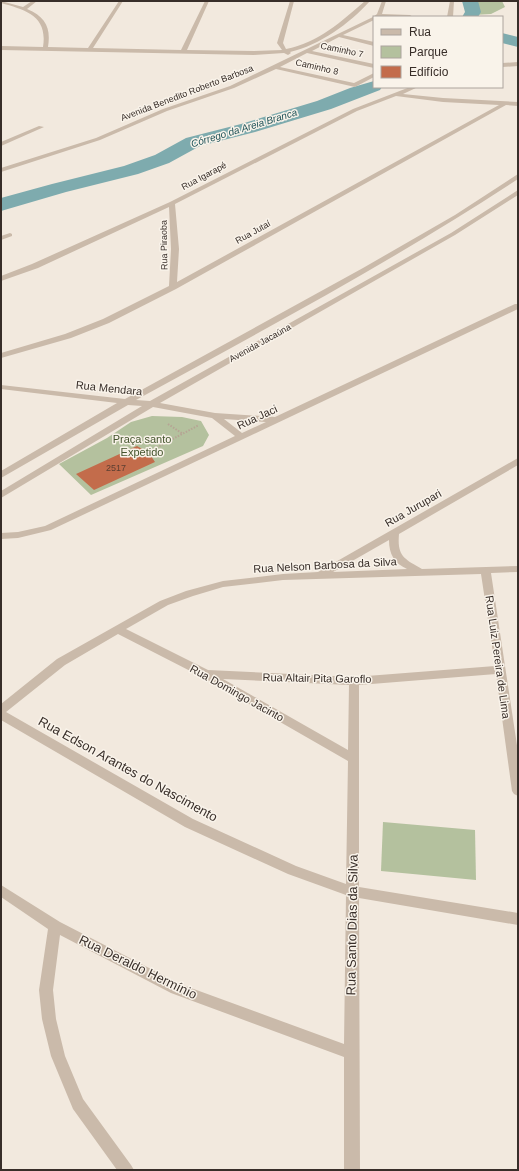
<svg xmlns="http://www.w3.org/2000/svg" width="519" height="1171" font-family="Helvetica,sans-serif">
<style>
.green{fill:#b4c19e}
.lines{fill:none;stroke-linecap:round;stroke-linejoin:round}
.river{fill:#7eabae;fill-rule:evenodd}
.building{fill:#c36c4b}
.path{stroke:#b6a494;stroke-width:2;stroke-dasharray:1.5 1.5;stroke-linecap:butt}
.minor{fill:#cabaaa;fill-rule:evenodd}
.labels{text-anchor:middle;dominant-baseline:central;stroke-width:3;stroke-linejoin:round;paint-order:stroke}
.far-street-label{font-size:9px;fill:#382e29;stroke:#f9f3ea}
.number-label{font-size:9px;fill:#5b3e32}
.far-water-label{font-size:10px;font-style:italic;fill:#205358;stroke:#f9f3ea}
.street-label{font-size:11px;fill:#382e29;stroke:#f9f3ea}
.park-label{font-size:11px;fill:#45552e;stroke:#f9f3ea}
.near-street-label{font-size:13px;fill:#382e29;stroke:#f9f3ea}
</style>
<rect width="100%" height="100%" fill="#f2e9de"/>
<g class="green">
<path d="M467 1H502L505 7 491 14 473 15Z"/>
<path d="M152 416 182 417 201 421 209 435 203 446 91 495 59 464 107 438 131 422Z"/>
<path d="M383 822 475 830 476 880 381 871Z"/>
</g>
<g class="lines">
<g class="river">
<path d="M462 1H478L481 12 478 17H462L465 12Z"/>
<path d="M502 33 518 37V47L502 43Z"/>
<path d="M374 81V87H382L380 90 331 109 255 132 200 146 169 163 138 174 66 192 1 211V198L52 184 124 166 155 155 186 138 241 124 317 101 350 88Z"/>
</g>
</g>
<path class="building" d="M137 446 149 453 155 462 94 490 76 474Z"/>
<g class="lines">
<g class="path">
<path d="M168 424 183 434"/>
<path d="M154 449 199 425"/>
</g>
<g class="minor">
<path d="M1 1 23 7 32 1H37L27 9C46 17 51 28 48 47L88 48 119 1H123L93 48 181 50 205 1H209L187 50 254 51 282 50 277 43 290 1H294L283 43 286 49C318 43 342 21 365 1H370C349 24 320 45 290 52L291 53 288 55 284 53 254 55 1 50V46L43 47C48 16 26 10 1 3Z"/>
<path d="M382 1H386L382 14 410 15 413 17H374V20L343 35 374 42V46L339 37 312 51 374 64V68L307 53 280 67 354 83 374 73V77L355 87 276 69 234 88 167 111 100 140 1 172V168L96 138 163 109 230 86 373 17 377 14Z"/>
<path d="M450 1H454L453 17H447Z"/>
<path d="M518 62V66L502 67V63Z"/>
<path d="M410 87H418L403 94 443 98 518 102V106L506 105 176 289 109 323 71 338 1 358V353L65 334 103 319 169 286 171 249 169 207 38 268 1 281V276L32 264 170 202 353 109ZM396 96 443 102 499 105 177 282 179 249 175 204 357 111Z"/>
<path d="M39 126 44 127 1 146V142Z"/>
<path d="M518 174V179C395 260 265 329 136 400L150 401 451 233 518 190V195L455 235 160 403 215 413 275 417 515 304H518V309L51 530 18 538 1 539V533L18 532 45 526 235 436 212 418 153 407 1 498V491L142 406 128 405 1 478V471L117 403 1 389V385L125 399 363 268 455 215ZM224 419 266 422 242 433Z"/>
<path d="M10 233 12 234V236L1 240V236Z"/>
<path d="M518 458V465L399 534C397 556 404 559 422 569L518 566V572L491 573 518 752V796L514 794 512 791 496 674 359 685V887L518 913V925L359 898 360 1170H344V1057L171 993 60 935 53 990 56 1019 65 1056 83 1099 131 1165 134 1170H117L73 1109 51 1056 42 1019 39 990 48 929 1 897V885L60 922 180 984 344 1044 346 895 288 874 185 827 1 720V704L57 659 160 601 186 591 223 581 283 574 318 572ZM389 540C389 554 394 563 407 569L333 572ZM481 574 495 666 354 677 208 670 126 629 168 605 193 596 223 587 283 580ZM118 634 202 677 348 761 346 884 296 866 193 819 6 712 65 665ZM223 679 349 685 348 750Z"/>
</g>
</g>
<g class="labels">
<g class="far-street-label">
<text transform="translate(342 50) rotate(12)">Caminho 7</text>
<text transform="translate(317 67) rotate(13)">Caminho 8</text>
<text transform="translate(187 93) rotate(-21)">Avenida Benedito Roberto Barbosa</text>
<text transform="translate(204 176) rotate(-28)">Rua Igarapé</text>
<text transform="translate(253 232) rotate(-29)">Rua Jutaí</text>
<text transform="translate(164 245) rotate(-91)">Rua Piraoba</text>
<text transform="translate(260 343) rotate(-29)">Avenida Jacaúna</text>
</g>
<g class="number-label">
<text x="116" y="468">2517</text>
</g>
<g class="far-water-label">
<text transform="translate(244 128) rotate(-17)">Córrego da Areia Branca</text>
</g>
<g class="street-label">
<text transform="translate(109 388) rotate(6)">Rua Mendara</text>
<text transform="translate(257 417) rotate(-25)">Rua Jaci</text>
<text transform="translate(413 508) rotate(-30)">Rua Jurupari</text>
<text transform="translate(325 565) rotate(-3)">Rua Nelson Barbosa da Silva</text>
<text transform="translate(498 657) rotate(82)">Rua Luiz Pereira de Lima</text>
<text transform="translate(317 678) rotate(1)">Rua Altair Pita Garoflo</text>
<text transform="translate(237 693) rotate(29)">Rua Domingo Jacinto</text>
</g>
<g class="park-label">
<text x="142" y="439">Praça santo<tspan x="142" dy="13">Expetido</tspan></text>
</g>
<g class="near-street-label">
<text transform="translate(128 769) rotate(29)">Rua Edson Arantes do Nascimento</text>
<text transform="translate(352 925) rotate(-89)">Rua Santo Dias da Silva</text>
<text transform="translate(138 967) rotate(26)">Rua Deraldo Hermínio</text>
</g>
</g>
<rect width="519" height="1171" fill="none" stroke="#382e29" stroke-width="4"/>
<rect x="373" y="16" width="130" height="72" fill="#f9f3ea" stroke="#aca49d"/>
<rect x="381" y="29" width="20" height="6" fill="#cabaaa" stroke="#aca49d"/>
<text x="409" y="36" font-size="12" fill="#382e29">Rua</text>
<rect x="381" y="46" width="20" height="12" fill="#b4c19e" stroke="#aca49d"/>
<text x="409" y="56" font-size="12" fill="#382e29">Parque</text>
<rect x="381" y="66" width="20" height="12" fill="#c36c4b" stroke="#aca49d"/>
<text x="409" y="76" font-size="12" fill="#382e29">Edifício</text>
</svg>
